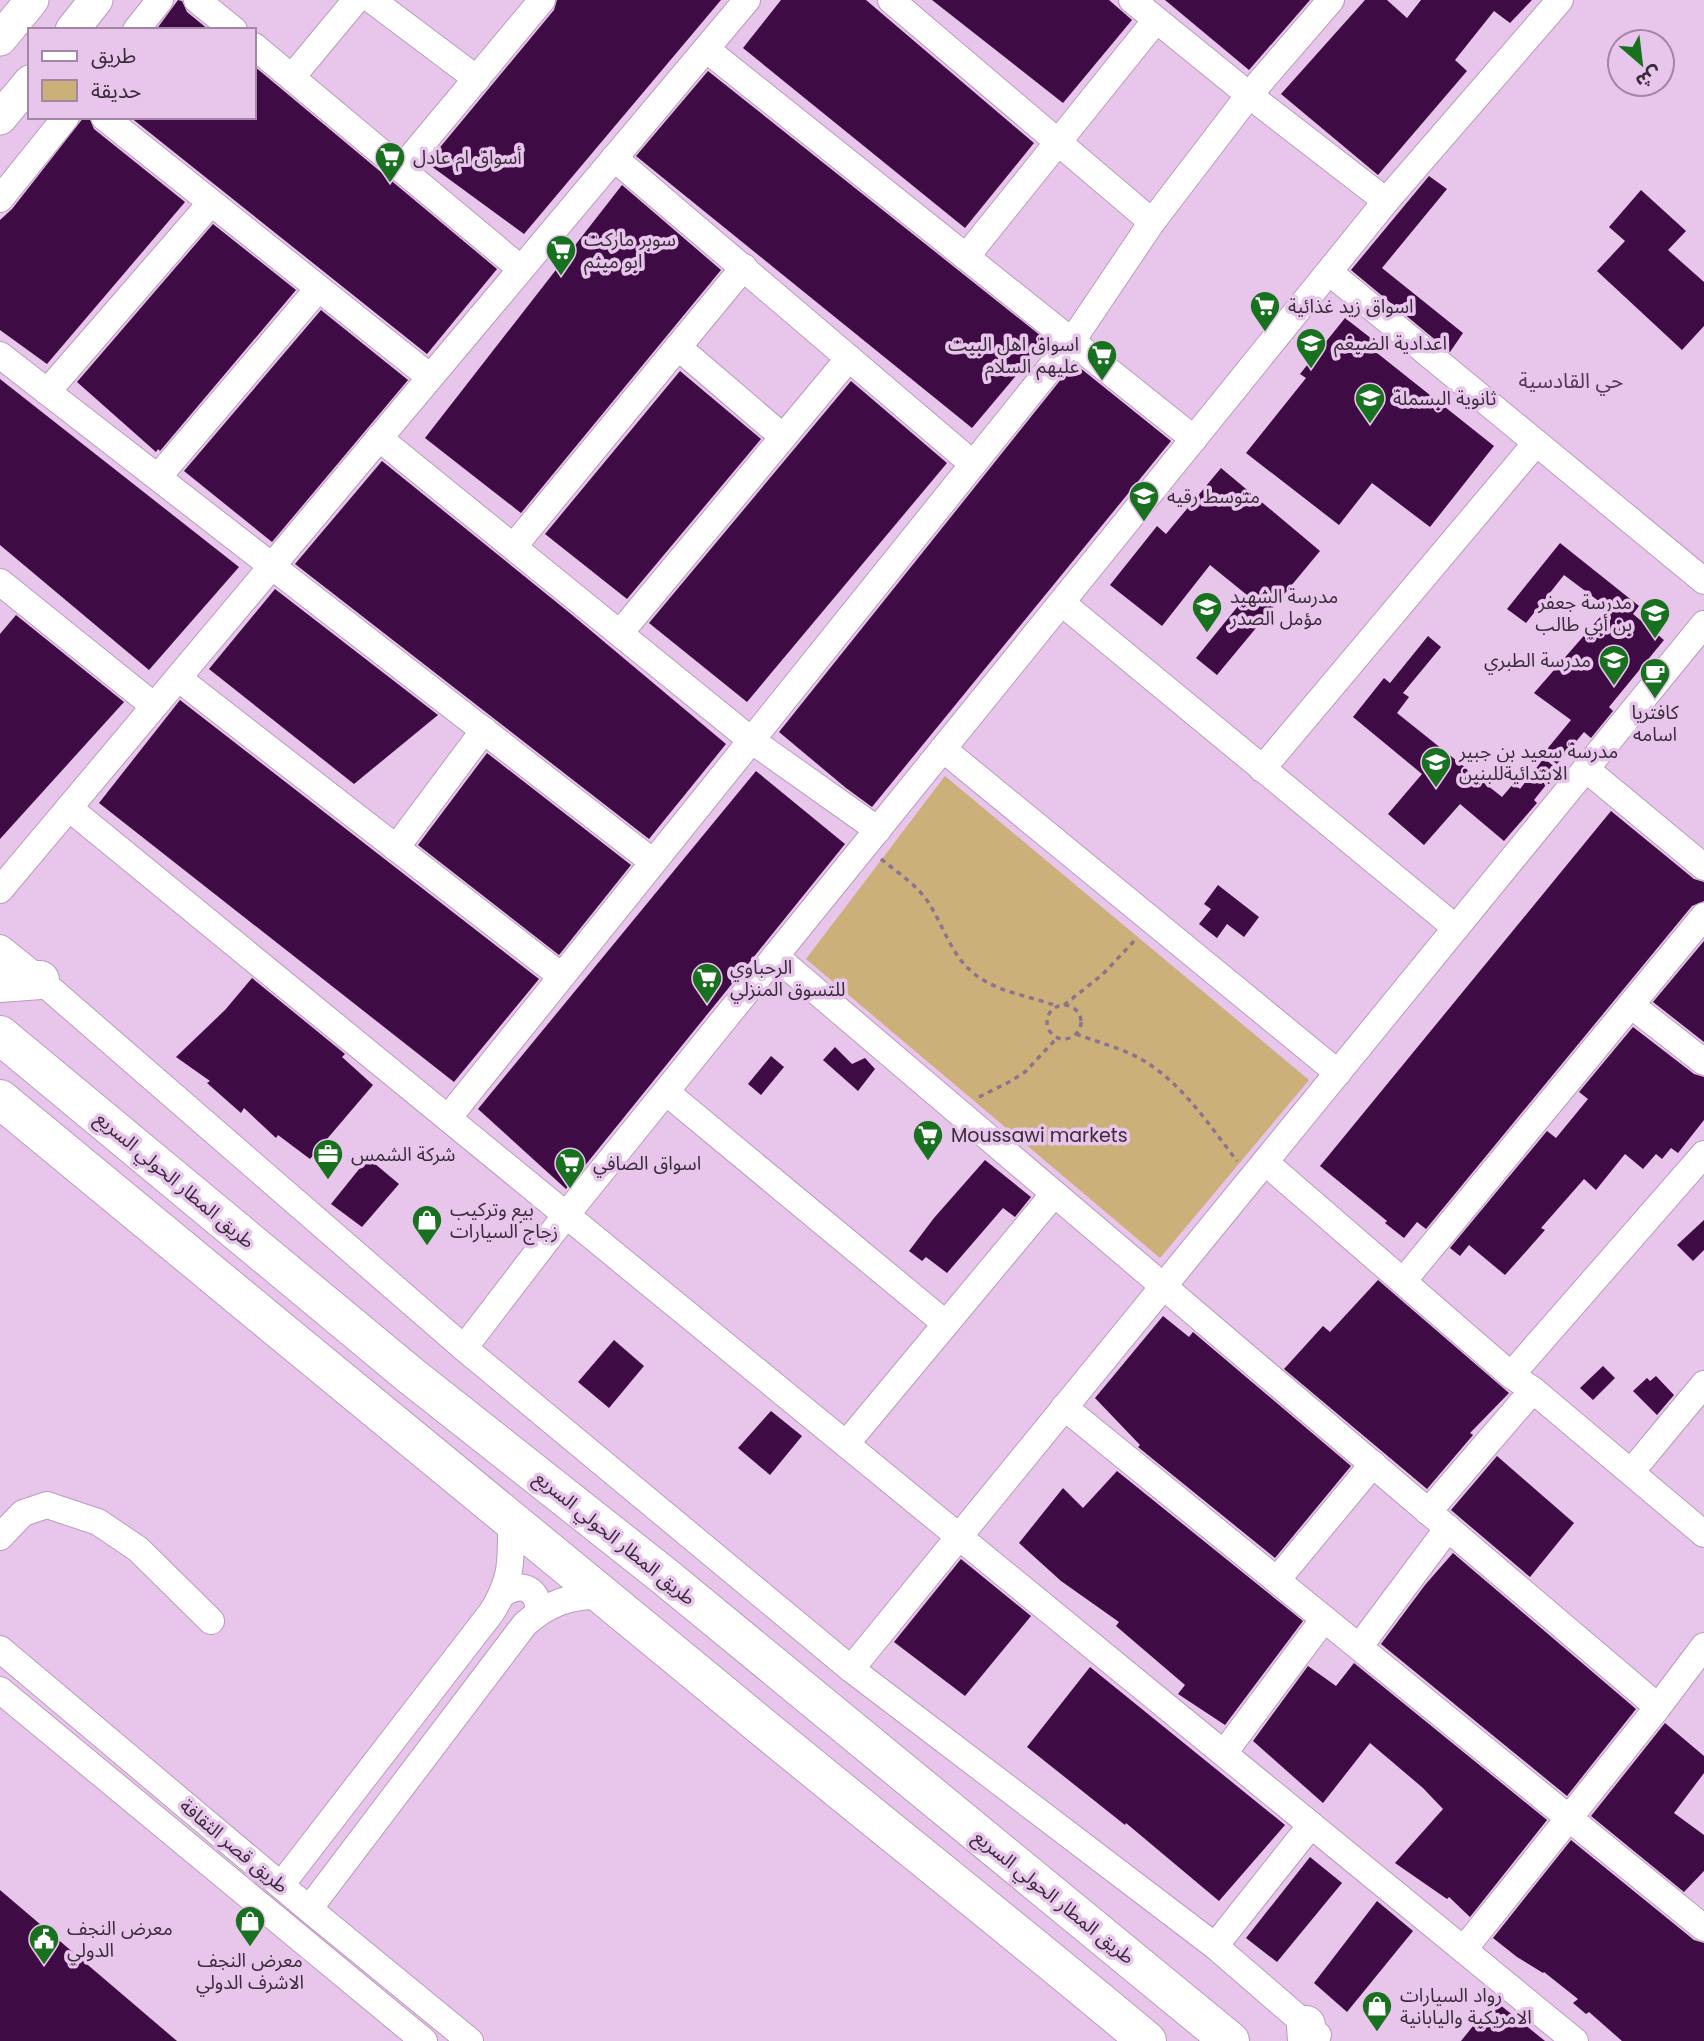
<svg xmlns="http://www.w3.org/2000/svg" width="1704" height="2041" font-family="Poppins,'Noto Sans Arabic',sans-serif">
<style>
.green{fill:#ccb079}
.building{fill:#3f0b45}
.lines{fill:none;stroke-linecap:round;stroke-linejoin:round}
.minor-casing{stroke:#bc9abf;stroke-width:28}
.major-casing{stroke:#bc9abf;stroke-width:35}
.highway-casing{stroke:#bc9abf;stroke-width:40}
.path{stroke:#8c748e;stroke-width:3.5;stroke-dasharray:5 5;stroke-linecap:butt}
.minor{stroke:#fff;stroke-width:26}
.major{stroke:#fff;stroke-width:33}
.highway{stroke:#fff;stroke-width:38}
.labels{text-anchor:middle;dominant-baseline:central;stroke-width:7;stroke-linejoin:round;paint-order:stroke}
.poi-label{font-size:19px;fill:#392b3a;stroke:#e8c5eb;text-anchor:start}
.street-label{font-size:19px;fill:#392b3a;stroke:#e8c5eb}
.neighbourhood-label{font-size:21px;fill:#543656;stroke:#e8c5eb}
</style>
<rect width="100%" height="100%" fill="#e8c5eb"/>
<path class="green" d="M945 776 1309 1080 1160 1258 806 959Z"/>
<g class="building">
<path d="M178 0 182 1 187 12 209 30H156Z"/>
<path d="M557 0H721L524 234 427 163 554 10Z"/>
<path d="M781 0H866L1034 143 965 228 743 48Z"/>
<path d="M932 0H1109L1132 20 1063 103Z"/>
<path d="M1165 0H1310L1249 70Z"/>
<path d="M1365 0H1387L1407 18 1421 0H1532L1510 23 1494 11 1455 60 1467 71 1378 175 1281 94Z"/>
<path d="M254 66 497 269 427 354 130 117H254Z"/>
<path d="M708 71 1046 340 972 428 636 156Z"/>
<path d="M84 117H89L94 129 185 202 47 364 0 330V220L12 209Z"/>
<path d="M1429 176 1447 189 1382 268 1463 333 1450 352 1351 270Z"/>
<path d="M622 185 721 270 521 513 425 438Z"/>
<path d="M1641 190 1686 231 1668 250 1704 282V326L1682 350 1597 271 1625 241 1609 227Z"/>
<path d="M213 224 296 290 160 451 158 449 156 452 77 382Z"/>
<path d="M321 310 408 380 272 542 184 471Z"/>
<path d="M1345 318 1372 339 1367 345 1494 446 1430 527 1372 483 1339 525 1246 453 1306 378 1300 374Z"/>
<path d="M1074 363 1171 441 872 807 846 788 779 732Z"/>
<path d="M680 371 761 439 627 599 545 534Z"/>
<path d="M0 379 239 567 149 670 0 545Z"/>
<path d="M851 381 947 463 747 702 649 623Z"/>
<path d="M382 461 571 614 726 744 649 839 295 564Z"/>
<path d="M1221 468 1320 551 1217 675 1196 658 1247 595 1210 565 1162 626 1110 585 1157 526 1166 534Z"/>
<path d="M1560 543 1639 606 1633 614 1664 640 1609 707 1613 711 1591 738 1584 732 1557 764 1543 754 1571 720 1534 693 1608 608 1564 575 1526 623 1507 609Z"/>
<path d="M275 589 438 715 354 784 209 669Z"/>
<path d="M16 615 124 702 0 839V634Z"/>
<path d="M1428 636 1441 647 1403 693 1409 697 1397 713 1502 797 1514 783 1520 789 1544 758 1558 770 1534 800 1537 803 1504 841 1460 804 1424 845 1388 814 1422 774 1353 717 1384 678 1390 683Z"/>
<path d="M180 700 539 979 454 1082 99 803Z"/>
<path d="M487 753 631 865 559 955 418 845Z"/>
<path d="M756 771 845 844 566 1189 478 1109Z"/>
<path d="M1611 811 1694 879 1704 882V901L1692 906 1426 1229 1417 1222 1404 1238 1385 1223 1387 1221 1320 1166Z"/>
<path d="M1218 885 1259 917 1244 937 1227 924 1217 938 1199 924 1211 909 1204 904Z"/>
<path d="M1704 941V1042L1653 1002Z"/>
<path d="M252 978 345 1054 342 1057 373 1085 310 1159 278 1135 276 1138 244 1108 241 1113 207 1083 210 1081 176 1057 225 1010Z"/>
<path d="M1633 1027 1694 1074 1704 1077V1120L1678 1153 1671 1148 1662 1159 1656 1154 1643 1169 1625 1154 1596 1190 1584 1179 1541 1228 1545 1230 1505 1275 1469 1245 1460 1256 1450 1248 1547 1131 1556 1138 1588 1099 1579 1092Z"/>
<path d="M835 1047 852 1064 865 1058 875 1069 858 1091 823 1060Z"/>
<path d="M771 1056 784 1067 761 1095 748 1084Z"/>
<path d="M368 1158 399 1184 362 1227 331 1204Z"/>
<path d="M985 1160 1031 1197 1015 1217 1003 1208 947 1273 926 1257 922 1261 909 1251 934 1218Z"/>
<path d="M1704 1220V1250L1693 1261 1677 1245Z"/>
<path d="M1378 1280 1509 1393 1470 1433 1473 1435 1427 1489 1284 1369 1323 1326 1330 1332Z"/>
<path d="M1163 1316 1189 1337 1193 1332 1351 1466 1275 1558 1138 1447 1140 1445 1095 1398Z"/>
<path d="M614 1340 644 1366 609 1408 578 1382Z"/>
<path d="M1603 1366 1615 1378 1593 1400 1580 1388Z"/>
<path d="M1656 1376 1674 1395 1657 1415 1633 1391 1647 1378 1650 1381Z"/>
<path d="M771 1411 802 1436 770 1475 738 1448Z"/>
<path d="M1497 1456 1574 1523 1530 1577 1451 1510Z"/>
<path d="M1117 1471 1303 1621 1225 1725 1178 1694 1185 1685 1116 1626 1119 1622 1061 1581 1019 1543 1063 1488 1083 1508Z"/>
<path d="M1453 1553 1636 1709 1567 1796 1381 1644 1425 1585Z"/>
<path d="M961 1559 1031 1616 965 1696 894 1642Z"/>
<path d="M1354 1663 1547 1820 1470 1917 1449 1897 1447 1899 1395 1863 1443 1809 1423 1788 1370 1743 1323 1803 1253 1741 1308 1666 1336 1686Z"/>
<path d="M1090 1667 1285 1825 1219 1901 1126 1823 1125 1825 1027 1747Z"/>
<path d="M1665 1723 1704 1756V1773L1674 1813 1704 1835V1871L1684 1892 1591 1816Z"/>
<path d="M1571 1840 1694 1940 1704 1943V2041H1622L1589 2012 1586 2014 1573 2003 1578 1999 1544 1972 1543 1973 1517 1957 1493 1938Z"/>
<path d="M1310 1857 1342 1883 1277 1962 1246 1938Z"/>
<path d="M0 1890 177 2041H0Z"/>
<path d="M1377 1901 1413 1931 1347 2012 1314 1983Z"/>
<path d="M1494 2000 1545 2041H1461Z"/>
</g>
<g class="lines">
<g class="minor-casing">
<g id="minor">
<path d="M197 0 234 30"/>
<path d="M372 0 477 79"/>
<path d="M891 0 1152 222"/>
<path d="M1132 0 1249 95 1386 201"/>
<path d="M136 30 160 0"/>
<path d="M254 46 521 269"/>
<path d="M706 49 1194 439"/>
<path d="M292 77 356 0"/>
<path d="M104 117 430 377"/>
<path d="M614 158 973 464"/>
<path d="M401 169 542 0"/>
<path d="M0 199 66 117"/>
<path d="M966 257 1156 20"/>
<path d="M1329 272 1704 581"/>
<path d="M678 347 783 437"/>
<path d="M0 355 653 862"/>
<path d="M47 392 210 204"/>
<path d="M379 438 751 740 878 830"/>
<path d="M158 477 318 289"/>
<path d="M514 546 744 267"/>
<path d="M0 582 154 706"/>
<path d="M1062 603 1456 928"/>
<path d="M620 633 849 358"/>
<path d="M178 678 561 976"/>
<path d="M943 749 1338 1073"/>
<path d="M1262 769 1536 443"/>
<path d="M1586 769 1704 867"/>
<path d="M69 808 1575 2041"/>
<path d="M396 848 484 730"/>
<path d="M0 890 747 0"/>
<path d="M0 948 40 980 464 1348 851 1669 1215 1946 1318 2035"/>
<path d="M775 956 1658 1707"/>
<path d="M1631 1005 1704 1062"/>
<path d="M666 1092 946 1324"/>
<path d="M448 1118 1072 341 1152 222 1249 95 1331 0"/>
<path d="M1265 1162 1511 1375 1533 1390 1704 1534"/>
<path d="M1404 1280 1704 916"/>
<path d="M464 1348 566 1215 1386 201 1560 0"/>
<path d="M1511 1375 1704 1154"/>
<path d="M1064 1407 1704 1928"/>
<path d="M846 1444 1054 1194"/>
<path d="M1631 1472 1704 1384"/>
<path d="M1428 1512 1533 1390"/>
<path d="M0 1537 23 1513 47 1505 98 1522 138 1549 211 1621"/>
<path d="M1277 1580 1373 1464"/>
<path d="M504 1593C524 1581 538 1590 539 1612"/>
<path d="M1359 1647 1448 1528"/>
<path d="M0 1649 309 1909 470 2041"/>
<path d="M851 1669 1704 624"/>
<path d="M0 1690 424 2041"/>
<path d="M1224 1753 1324 1619"/>
<path d="M281 1885 491 1613C513 1579 511 1560 511 1521"/>
<path d="M309 1909 525 1624C550 1602 568 1597 601 1595"/>
<path d="M1215 1946 1311 1825"/>
<path d="M1464 1949 1658 1707 1704 1646"/>
</g>
</g>
<g class="major-casing">
<g id="major">
<path d="M72 30 96 0"/>
<path d="M0 39 32 0"/>
<path d="M0 118 30 82"/>
</g>
</g>
<g class="highway-casing">
<g id="highway">
<path d="M0 983 40 980"/>
<path d="M0 1035 410 1375 663 1575 1230 2041"/>
<path d="M0 1099C237 1296 477 1491 714 1687 857 1806 1004 1921 1147 2041"/>
<path d="M1306 2025 1307 2041"/>
</g>
</g>
<g class="path">
<path d="M881 859C897 872 914 883 926 899 943 923 949 952 972 972 995 992 1030 996 1057 1006"/>
<circle cx="1064" cy="1022" r="17"/>
<path d="M1064 1005 1102 975 1137 938"/>
<path d="M1076 1034C1100 1043 1125 1049 1146 1062 1184 1086 1210 1126 1237 1161"/>
<path d="M979 1097 1011 1081 1025 1072 1057 1038"/>
</g>
<use href="#minor" class="minor"/>
<use href="#major" class="major"/>
<use href="#highway" class="highway"/>
</g>
<defs>
<g id="supermarket-pin" transform="scale(1.575)"><path d="M0 17L-7.5 6A9.5 9.5 0 1 1 7.5 6Z" fill="#17711e" stroke="#e8c5eb"/><path d="M-6-5.5h2.5l.6 2H6L4.5 2H-2.5L-4.4-4H-6ZM-1.5 3.2a1.3 1.3 0 1 0 .1 0ZM3 3.2a1.3 1.3 0 1 0 .1 0Z" fill="#fff"/></g>
<g id="school-pin" transform="scale(1.575)"><path d="M0 17L-7.5 6A9.5 9.5 0 1 1 7.5 6Z" fill="#17711e" stroke="#e8c5eb"/><path d="M0-5L7-2L0 1L-7-2ZM-4 1L0 2.5L4 1V4Q0 6-4 4Z" fill="#fff"/></g>
<g id="cafe-pin" transform="scale(1.575)"><path d="M0 17L-7.5 6A9.5 9.5 0 1 1 7.5 6Z" fill="#17711e" stroke="#e8c5eb"/><path d="M-5.5-4.5H6V0H3Q3 3.5 0 3.5H-2.5Q-5.5 3.5-5.5 0ZM3-3.2v2h1.7v-2ZM-6 4.5H4V6H-6Z" fill="#fff"/></g>
<g id="office-pin" transform="scale(1.575)"><path d="M0 17L-7.5 6A9.5 9.5 0 1 1 7.5 6Z" fill="#17711e" stroke="#e8c5eb"/><path d="M-6-3h4V-5.5h4V-3h4V5H-6ZM-1-4.5V-3h2v-1.5ZM-6 0V1H6V0Z" fill="#fff"/></g>
<g id="shop-pin" transform="scale(1.575)"><path d="M0 17L-7.5 6A9.5 9.5 0 1 1 7.5 6Z" fill="#17711e" stroke="#e8c5eb"/><path d="M-5-2.5h2.3a2.7 3.5 0 0 1 5.4 0H5L5.5 6h-11ZM-1.5-2.5h3a1.5 2.3 0 0 0-3 0Z" fill="#fff"/></g>
<g id="civic-pin" transform="scale(1.575)"><path d="M0 17L-7.5 6A9.5 9.5 0 1 1 7.5 6Z" fill="#17711e" stroke="#e8c5eb"/><path d="M-.6-6.5H3V-4.5H.6V-3L4-1V1h2V6H-6V1h2V-1L-.6-3ZM-1.2 2.5V6h2.4V2.5Z" fill="#fff"/></g>
</defs>
<g fill-rule="evenodd">
<use href="#supermarket-pin" x="390" y="157"/>
<use href="#supermarket-pin" x="561" y="250"/>
<use href="#supermarket-pin" x="1265" y="306"/>
<use href="#school-pin" x="1311" y="343"/>
<use href="#supermarket-pin" x="1102" y="355"/>
<use href="#school-pin" x="1370" y="398"/>
<use href="#school-pin" x="1144" y="496"/>
<use href="#school-pin" x="1207" y="607"/>
<use href="#school-pin" x="1655" y="613"/>
<use href="#school-pin" x="1614" y="660"/>
<use href="#cafe-pin" x="1655" y="673"/>
<use href="#school-pin" x="1436" y="762"/>
<use href="#supermarket-pin" x="707" y="978"/>
<use href="#supermarket-pin" x="928" y="1135"/>
<use href="#office-pin" x="328" y="1154"/>
<use href="#supermarket-pin" x="570" y="1163"/>
<use href="#shop-pin" x="427" y="1220"/>
<use href="#shop-pin" x="250" y="1921"/>
<use href="#civic-pin" x="44" y="1939"/>
<use href="#shop-pin" x="1377" y="2006"/>
</g>
<g class="labels">
<g class="poi-label">
<text x="413" y="157">أسواق ام عادل</text>
<text x="584" y="239">سوبر ماركت<tspan x="584" dy="22">ابو ميثم</tspan></text>
<text x="1288" y="306">اسواق زيد غذائية</text>
<text x="1334" y="343">اعدادية الضيغم</text>
<text x="1079" y="344" text-anchor="end">اسواق اهل البيت<tspan x="1079" dy="22">عليهم السلام</tspan></text>
<text x="1393" y="398">ثانوية البسملة</text>
<text x="1167" y="496">متوسط رقيه</text>
<text x="1230" y="596">مدرسة الشهيد<tspan x="1230" dy="22">مؤمل الصدر</tspan></text>
<text x="1632" y="602" text-anchor="end">مدرسة جعفر<tspan x="1632" dy="22">بن أبي طالب</tspan></text>
<text x="1591" y="660" text-anchor="end">مدرسة الطبري</text>
<text x="1655" y="712" text-anchor="middle">كافتريا<tspan x="1655" dy="22">اسامه</tspan></text>
<text x="1459" y="751">مدرسة سعيد بن جبير<tspan x="1459" dy="22">الابتدائيةللبنين</tspan></text>
<text x="730" y="967">الرحباوي<tspan x="730" dy="22">للتسوق المنزلي</tspan></text>
<text x="951" y="1135">Moussawi markets</text>
<text x="351" y="1154">شركة الشمس</text>
<text x="593" y="1163">اسواق الصافي</text>
<text x="450" y="1209">بيع وتركيب<tspan x="450" dy="22">زجاج السيارات</tspan></text>
<text x="67" y="1928">معرض النجف<tspan x="67" dy="22">الدولي</tspan></text>
<text x="250" y="1960" text-anchor="middle">معرض النجف<tspan x="250" dy="22">الاشرف الدولي</tspan></text>
<text x="1400" y="1995">رواد السيارات<tspan x="1400" dy="22">الامريكية واليابانية</tspan></text>
</g>
<g class="street-label">
<text transform="translate(175 1180) rotate(40)">طريق المطار الحولي السريع</text>
<text transform="translate(615 1538) rotate(39)">طريق المطار الحولي السريع</text>
<text transform="translate(234 1846) rotate(40)">طريق قصر الثقافة</text>
<text transform="translate(1054 1897) rotate(39)">طريق المطار الحولي السريع</text>
</g>
<g class="neighbourhood-label">
<text x="1571" y="380">حي القادسية</text>
</g>
</g>
<rect x="28" y="28" width="228" height="91" fill="#e8c5eb" stroke="#a287a4" stroke-width="2"/>
<rect x="42" y="51" width="35" height="10" fill="#ffffff" stroke="#a287a4" stroke-width="2"/>
<text x="91" y="63" font-size="21" fill="#392b3a">طريق</text>
<rect x="42" y="80" width="35" height="21" fill="#ccb079" stroke="#a287a4" stroke-width="2"/>
<text x="91" y="98" font-size="21" fill="#392b3a">حديقة</text>
<g transform="translate(1641 63) rotate(152)"><circle r="33" fill="#e8c5eb" stroke="#a287a4" stroke-width="2"/>
<path d="M0-5L12 26L0 18L-12 26Z" fill="#17711e"/>
<text y="-10" font-size="19" font-weight="bold" text-anchor="middle" fill="#392b3a">ش</text>
</g>
</svg>
